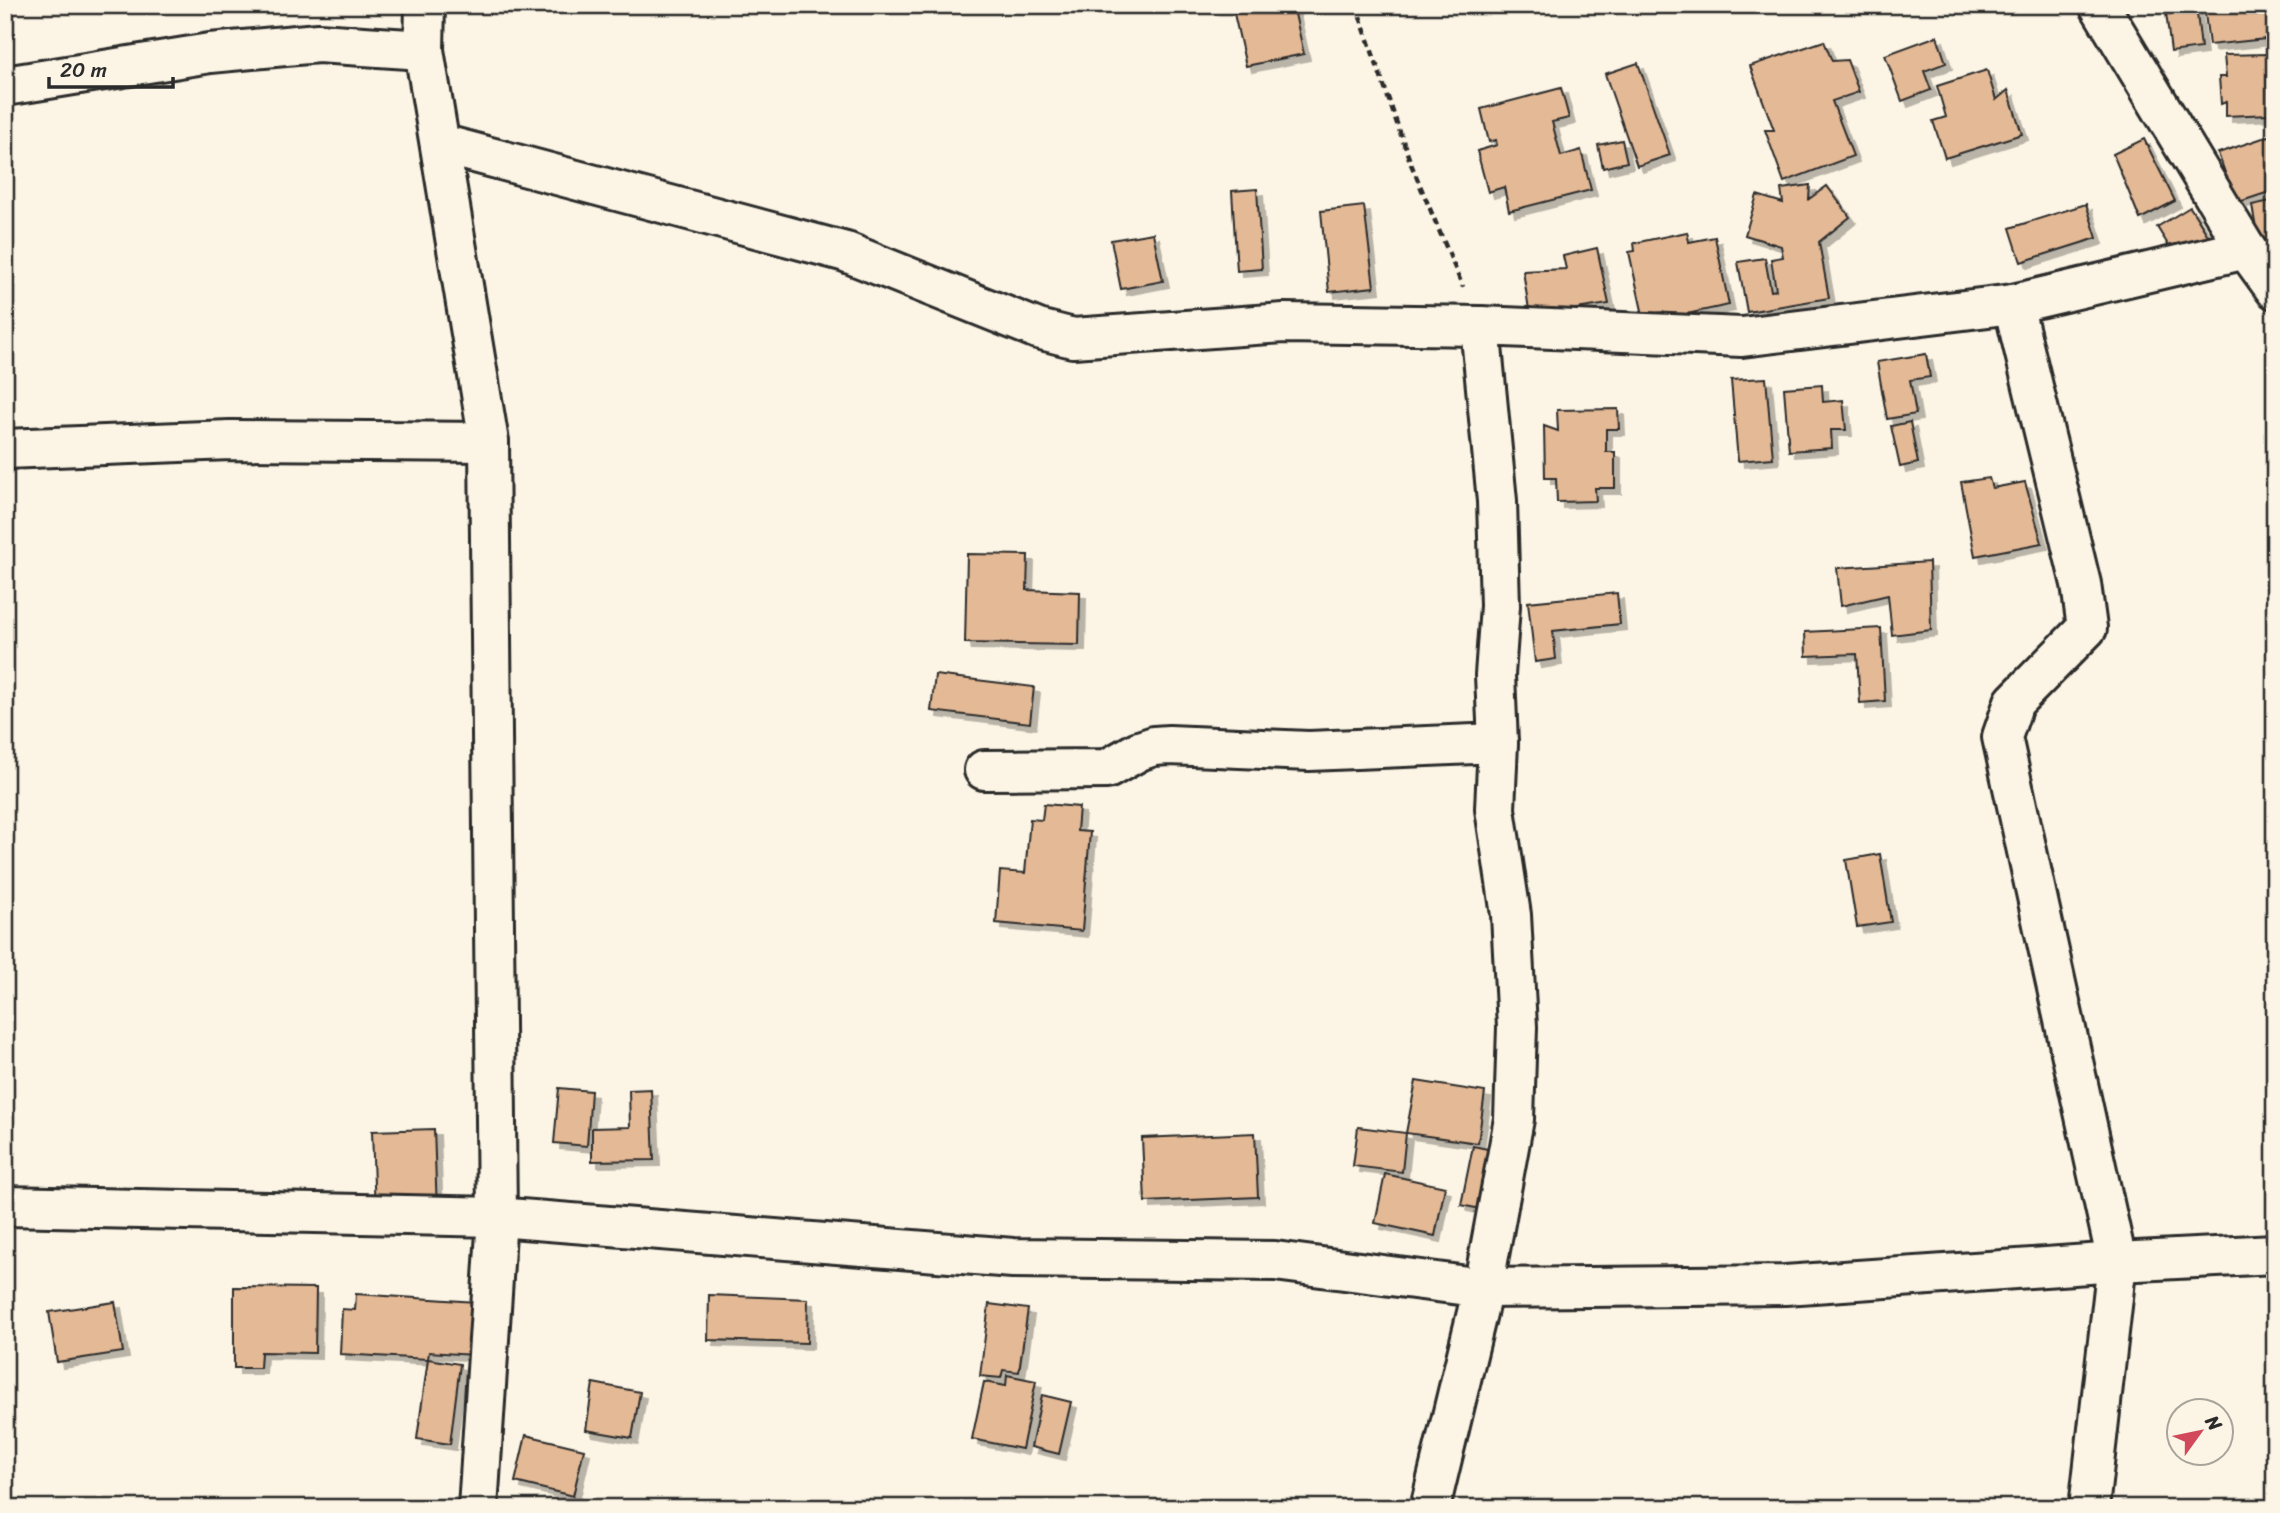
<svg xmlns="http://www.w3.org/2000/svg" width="2280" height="1513" font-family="Sriracha,sans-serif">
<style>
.building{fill:#e4b995;stroke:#2b2b2b;stroke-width:2;filter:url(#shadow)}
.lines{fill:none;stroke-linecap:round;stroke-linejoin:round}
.minor-casing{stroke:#2b2b2b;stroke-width:44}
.path{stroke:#2b2b2b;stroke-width:4.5;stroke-dasharray:7 5;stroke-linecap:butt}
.minor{stroke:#fcf5e5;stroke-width:38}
</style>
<defs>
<filter id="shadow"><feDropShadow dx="6" dy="6" stdDeviation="0" flood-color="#0004"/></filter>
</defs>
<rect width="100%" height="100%" fill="#fcf5e5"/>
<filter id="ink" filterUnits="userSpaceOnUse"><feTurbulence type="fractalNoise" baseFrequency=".0143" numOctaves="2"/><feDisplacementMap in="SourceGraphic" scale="14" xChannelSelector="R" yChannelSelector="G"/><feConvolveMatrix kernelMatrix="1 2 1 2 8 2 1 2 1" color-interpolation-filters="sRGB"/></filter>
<g filter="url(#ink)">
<g class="building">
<path d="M1232 5H1293L1304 54 1246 66Z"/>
<path d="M2165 5H2196L2201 48 2171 52Z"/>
<path d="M2204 5H2273L2275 38 2209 45Z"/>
<path d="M1937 36 1946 63 1924 71 1931 90 1902 101 1885 55Z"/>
<path d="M1824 41 1832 61 1847 60 1859 92 1832 101 1853 156 1784 182 1765 130H1774L1750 66Z"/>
<path d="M2268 54 2270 114 2226 116V102L2221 104 2219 77H2226L2224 55Z"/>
<path d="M1638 63 1670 155 1637 166 1605 74Z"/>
<path d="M1987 70 1996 100 2008 90 2022 134 1945 158 1933 121 1946 117 1937 86Z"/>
<path d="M1561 88 1569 118 1552 122 1561 156 1581 150 1591 190 1509 211 1504 187 1488 192 1477 151 1497 145 1496 140 1489 142 1481 109Z"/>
<path d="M2275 134V190L2236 203 2218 153Z"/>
<path d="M2144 139 2175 201 2140 219 2113 154Z"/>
<path d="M1622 140 1627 162 1603 168 1598 145Z"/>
<path d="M1810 185 1809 199 1827 186 1850 217 1819 242 1829 298 1747 312 1738 262 1765 258 1771 291 1776 290 1771 259 1783 257 1781 246 1745 235 1757 195 1783 203 1781 189Z"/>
<path d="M1257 189 1262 269 1237 271 1232 191Z"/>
<path d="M2275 200V245L2251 249 2246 224 2255 223 2252 205Z"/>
<path d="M2086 204 2097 238 2021 262 2010 228Z"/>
<path d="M1364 206 1374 287 1329 292 1321 211Z"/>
<path d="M2190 207 2210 239 2177 259 2157 227Z"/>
<path d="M1687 232 1689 242 1715 237 1729 305 1668 318 1663 312 1643 315 1629 252 1635 251 1634 243Z"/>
<path d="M1153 233 1163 281 1121 289 1111 240Z"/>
<path d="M1597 248 1609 304 1530 316 1523 271 1566 269 1563 256Z"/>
<path d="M1926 354 1930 377 1910 380 1916 414 1887 419 1877 362Z"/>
<path d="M1766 378 1773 458 1738 461 1731 380Z"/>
<path d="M1822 385 1823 402 1843 400 1846 430H1831L1832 448 1789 451 1784 388Z"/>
<path d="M1618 409 1619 429H1606V452H1615V488H1595L1596 501 1557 502 1556 478H1545L1544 426 1558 431 1557 410Z"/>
<path d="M1910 422 1918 463 1900 467 1891 426Z"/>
<path d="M1989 478 1992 488 2025 482 2042 543 1975 556 1961 482Z"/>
<path d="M967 554 1028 555 1027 590 1080 592 1079 645 965 643Z"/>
<path d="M1929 562 1931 630 1892 635 1888 595 1841 606 1837 568Z"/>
<path d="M1617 593 1620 624 1553 631 1556 659 1535 662 1528 602Z"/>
<path d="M1881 628 1885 701 1860 703 1857 654 1806 656 1805 632Z"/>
<path d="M935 675 1034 687 1030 723 931 711Z"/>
<path d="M1044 804 1079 807 1077 831 1090 832 1082 931 996 923 1000 871 1025 873 1030 819 1042 820Z"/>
<path d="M1880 854 1891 922 1857 927 1846 860Z"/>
<path d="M1416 1081 1485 1092 1478 1143 1406 1133Z"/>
<path d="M559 1088 591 1091 587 1146 554 1143Z"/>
<path d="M651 1089 654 1160 592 1161V1128L630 1127 629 1090Z"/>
<path d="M1358 1127 1406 1133 1402 1172 1353 1166Z"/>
<path d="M434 1129 437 1211 375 1212 372 1131Z"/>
<path d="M1255 1133 1258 1197 1145 1202 1142 1138Z"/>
<path d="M1473 1146 1507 1153 1495 1212 1461 1205Z"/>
<path d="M1385 1174 1445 1187 1435 1236 1375 1223Z"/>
<path d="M234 1287 316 1288 315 1353 261 1352 260 1368H234Z"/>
<path d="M356 1294 476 1302 473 1355 429 1352 428 1359 340 1354 342 1309 355 1310Z"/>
<path d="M709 1295 808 1299 807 1343 708 1340Z"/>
<path d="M115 1302 123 1352 57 1362 49 1312Z"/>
<path d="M989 1304 1028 1309 1019 1372 1003 1370 1001 1378 980 1376Z"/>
<path d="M428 1359 460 1364 450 1444 417 1439Z"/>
<path d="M1007 1375 1036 1381 1022 1449 972 1439 984 1382 1006 1386Z"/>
<path d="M593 1383 640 1392 632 1438 586 1430Z"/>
<path d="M1042 1395 1071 1402 1059 1454 1031 1447Z"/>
<path d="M526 1435 584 1449 573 1496 515 1482Z"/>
</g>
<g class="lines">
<g class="minor-casing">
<g id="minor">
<path d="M425 5 424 50 489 442 497 1217 478 1508"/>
<path d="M2099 5 2246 249 2275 289"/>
<path d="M5 86 210 53 318 43 424 50"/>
<path d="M441 144 846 252 1038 329 1073 338 1284 323 1480 326 1742 337 2013 304 2246 249"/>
<path d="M2013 304 2081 584 2087 628 2014 702 2002 737 2117 1262 2089 1508"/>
<path d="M5 449 230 440 489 442"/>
<path d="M984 770 1107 769 1139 751 1154 746 1169 745 1309 751 1498 743"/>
<path d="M5 1206 497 1217 1013 1258 1275 1261 1483 1288 1785 1285 2117 1262 2275 1254"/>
<path d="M1430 1508 1483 1288 1514 1119 1517 1027 1511 915 1495 809 1498 743 1495 675 1500 606 1497 501 1480 326"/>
</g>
</g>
<path class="path" d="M1356 5 1411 164 1463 287"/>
<use href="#minor" class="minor"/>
</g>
</g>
<rect width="2280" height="1513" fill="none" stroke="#fcf5e5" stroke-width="28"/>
<rect x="14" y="14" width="2252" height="1485" fill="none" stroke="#2b2b2b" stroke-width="2.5" filter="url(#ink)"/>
<g transform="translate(2200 1432) rotate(57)"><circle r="33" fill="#fcf5e5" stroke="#a8a49b" stroke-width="2"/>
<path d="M0-5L12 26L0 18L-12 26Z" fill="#d1495b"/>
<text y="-10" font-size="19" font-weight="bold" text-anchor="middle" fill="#2b2b2b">N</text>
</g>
<path d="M49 77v10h124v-10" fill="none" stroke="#2b2b2b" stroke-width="3.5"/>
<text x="60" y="77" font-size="21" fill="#2b2b2b" stroke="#fcf5e5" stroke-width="5" paint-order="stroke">20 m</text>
</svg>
